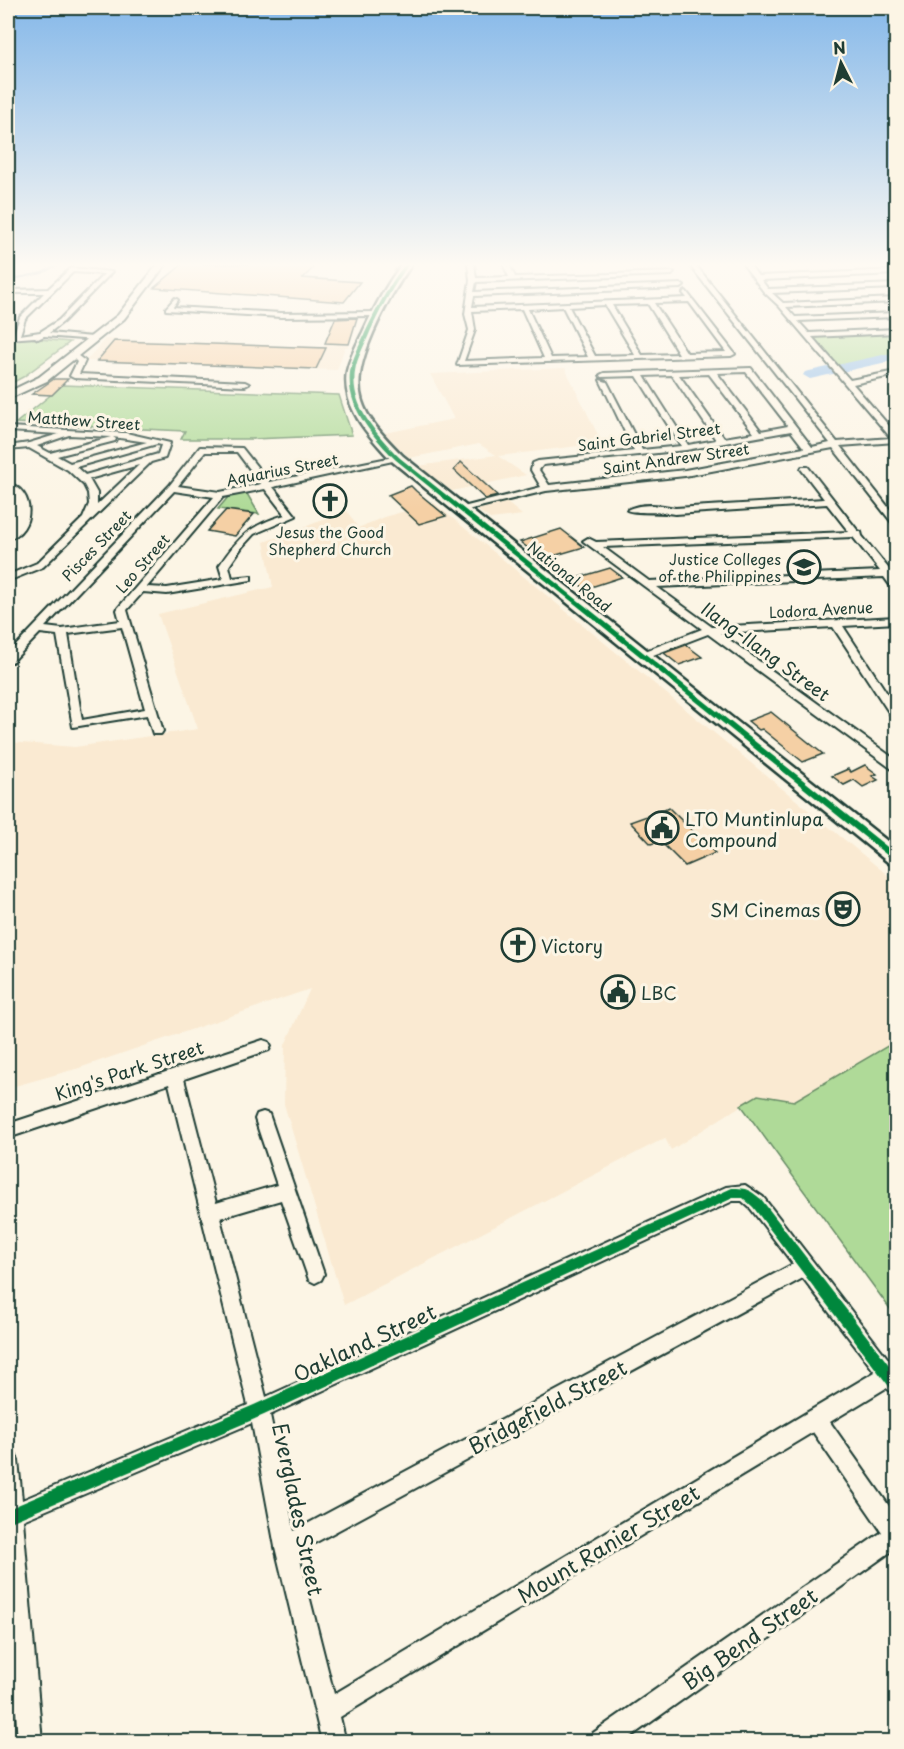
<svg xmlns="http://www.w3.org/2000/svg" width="904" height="1749" font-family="'Playpen Sans',sans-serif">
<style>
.built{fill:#faead2}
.green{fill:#afda98;stroke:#678c66;stroke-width:1.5}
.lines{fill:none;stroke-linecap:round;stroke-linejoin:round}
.stream{stroke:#638aa1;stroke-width:2}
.river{fill:#91beea;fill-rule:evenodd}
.building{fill:#f5d0a5;stroke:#1f3d34;stroke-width:1.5}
.minor-casing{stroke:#1f3d34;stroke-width:4}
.secondary-casing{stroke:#1f3d34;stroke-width:4}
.trunk-casing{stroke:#1f3d34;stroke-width:5}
.motorway-casing{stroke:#1f3d34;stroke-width:4}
.minor{fill:#fcf5e5;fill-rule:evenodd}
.secondary{fill:#fcf5e5;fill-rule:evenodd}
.trunk{fill:#fcf5e5;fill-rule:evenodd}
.motorway{fill:#fcf5e5;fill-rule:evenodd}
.cycleway-casing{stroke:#fcf5e5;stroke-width:4}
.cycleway{fill:#00873e;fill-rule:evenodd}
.labels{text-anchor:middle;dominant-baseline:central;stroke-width:6;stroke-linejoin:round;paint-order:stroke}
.far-street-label{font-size:15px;fill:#1f3d34;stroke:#fcf5e5}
.far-poi-label{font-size:15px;fill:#1f3d34;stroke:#fcf5e5}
.street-label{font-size:18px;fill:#1f3d34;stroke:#fcf5e5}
.poi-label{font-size:18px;fill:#1f3d34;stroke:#fcf5e5;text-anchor:start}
.near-street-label{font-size:21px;fill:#1f3d34;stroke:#fcf5e5}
</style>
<rect width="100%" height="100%" fill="#fcf5e5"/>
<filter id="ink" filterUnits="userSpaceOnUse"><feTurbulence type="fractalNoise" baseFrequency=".0167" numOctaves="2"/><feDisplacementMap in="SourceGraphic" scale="12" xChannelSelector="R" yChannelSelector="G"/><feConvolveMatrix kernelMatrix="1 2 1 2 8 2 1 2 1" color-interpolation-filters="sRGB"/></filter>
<g filter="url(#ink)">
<g class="built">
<path d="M333 328H356L348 347H345L337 370 86 361 105 339 324 347Z"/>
<path d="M565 368 602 443 498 456 526 475 452 491 418 466 496 455 479 444 409 458 385 433 454 419 430 374Z"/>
<path d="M505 501 522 515 490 519 477 510Z"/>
<path d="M434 503 896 882V1041L793 1101 758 1095 671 1150 665 1138 344 1305 284 1104 285 1045 310 989 79 1068 8 1088V742L75 747 198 729 158 614 273 587 264 542 347 511 358 528 384 517Z"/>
</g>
<g class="green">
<path d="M896 332V354L840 368 812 336Z"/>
<path d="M29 338 70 342 23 377 8 385V340Z"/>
<path d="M63 385 339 395 352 435 252 439H181L185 431 16 423Z"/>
<path d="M246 492 259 514 218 509 229 496Z"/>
<path d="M896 1041V1317L741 1105 758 1095 794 1101Z"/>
</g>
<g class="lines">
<path class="stream" d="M8 280 42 273 59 264"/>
<path class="river" d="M896 352V360L810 379 803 375 805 372Z"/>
</g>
<g class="building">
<path d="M183 264H279L314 267 303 278 360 282 344 302 154 288Z"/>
<path d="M357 318 349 344 325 343 335 319Z"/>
<path d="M114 341 183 343 326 348 316 369 97 361Z"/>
<path d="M54 379H68L52 395 32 394Z"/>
<path d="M461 462 498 496 485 499 454 470Z"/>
<path d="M411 486 416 491 446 516 419 524 388 495Z"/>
<path d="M226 510 254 514 235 536 207 531Z"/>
<path d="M561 529 584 547 543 559 520 542Z"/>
<path d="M610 568 622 577 585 589 573 579Z"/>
<path d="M686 645 702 657 679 665 664 653Z"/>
<path d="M771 712 823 754 803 762 762 729 759 730 748 721Z"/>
<path d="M865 765 877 774 872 776 878 780 863 787 854 780 844 785 832 776 848 769 851 772Z"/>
<path d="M669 808 715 853 685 866 660 841 651 844 630 822Z"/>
</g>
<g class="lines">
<g class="minor-casing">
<g id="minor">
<path d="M9 264H15L9 273 8 272Z"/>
<path d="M468 264H474L476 278 509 277 503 264H509L515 277 674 272 672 275 476 282 474 292 681 284 684 286 681 288 474 296 472 307 687 298 683 293 686 291 735 354 731 356 457 365 469 330 465 314 470 280ZM689 302 726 352 687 353 654 303ZM648 304 679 354 642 355 612 305ZM605 305 635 355 595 356 569 307ZM563 307 588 357 551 358 528 309ZM522 309 544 358 464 361 475 330 472 311Z"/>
<path d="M689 264H695L837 442 891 438 779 306 764 292 743 264H749L758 276 896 270V274L761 280 768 289 896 284V288L772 293 783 303 896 298V302L786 307 795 317 896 313V317L798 321 809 333 896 329V333L812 337 850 380 896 371V375L853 384 896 434V442L840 446 896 517V525L893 524 833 448 685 476 546 491 459 512V508L541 487 531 470 533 463 538 461 634 451 600 380 607 382 642 450 681 446 637 376 601 377 600 375 604 373 751 368 812 447 830 443ZM746 372 788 426 761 431 717 373ZM709 374 754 433 724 438 679 375ZM672 375 716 440 688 445 644 376ZM791 431 804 448 685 470 549 485 539 470 543 465 686 450Z"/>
<path d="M71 268 112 272 63 322 49 333 93 337 95 340 44 336 38 339 35 337 8 339V337L13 336 20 317 44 293H13L8 300 9 290 48 289ZM73 272 104 274 59 320 40 332 20 335 25 319Z"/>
<path d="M175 298 178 300 173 307 281 313 375 312 378 314 375 316 281 317 166 310V308Z"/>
<path d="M74 353 85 361 79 374 245 382 249 384 245 386 74 378 70 376 77 362 70 355Z"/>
<path d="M8 427 126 433 170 443 165 458 151 462 43 567 8 581V575L37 563 83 518 89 504 88 493 84 485 68 470 29 448 8 450V446L29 443 59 434 8 431ZM69 435 111 437 50 453 37 446ZM113 437 147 442 70 463 57 456 115 441 116 439ZM157 444 161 445 158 454 85 475 76 467ZM139 465 97 505V493L89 479Z"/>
<path d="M200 447 242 448 269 482 398 456 402 459 273 487 296 516 254 534 242 547 229 566 232 578 251 576V580L167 594 143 592 127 610 163 731 161 734H153L147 715 73 727 57 635 40 633 12 662 8 663V654L169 486ZM205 452H237L261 484 220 492 178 486ZM265 489 285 515C251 525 239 536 219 566L223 579 167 588 147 587 223 497ZM174 491 214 497 118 608 117 610 120 621 62 629 45 627ZM122 627 145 709 82 720 68 634Z"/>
<path d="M802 467H808L858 531 861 532 862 536 893 574 896 580V589L892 588 884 577 657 587 712 627 896 617V623L843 626 896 707V719L892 717 833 627 720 633 896 760V770L892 769 708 634 648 657H640V653L702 629 583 541 588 538 596 542 849 532 827 504 675 514C662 511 634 514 627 510 640 503 661 505 675 508L824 499 801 469ZM853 537 880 571 649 581 603 547Z"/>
<path d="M263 1040 269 1042 271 1046 269 1050 184 1079 216 1203 277 1185 255 1119 257 1114 263 1112 269 1114 324 1274 321 1280 315 1283 309 1280 281 1200 220 1218 266 1397 726 1187 745 1185 763 1197 896 1369V1394L886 1388 830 1422 896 1516V1548L623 1742H590L593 1733 882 1532 813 1432 340 1717 346 1742H322L275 1547 252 1423 23 1520 42 1742H18L8 1596V1450L15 1453 18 1460 22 1500 248 1405 169 1084 8 1138V1124ZM733 1201H742L751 1209 793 1264 294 1531 270 1415ZM803 1278 875 1372 334 1694 298 1552Z"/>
</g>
</g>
<g class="secondary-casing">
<path id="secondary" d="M158 264H166L124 319 47 381 8 399V392L39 377 118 315Z"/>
</g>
<g class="trunk-casing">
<path id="trunk" d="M402 264H412C396 286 384 308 373 333 347 393 359 412 403 456L896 848V865L889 863 393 462C370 437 341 408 347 371 350 357 357 344 363 332 374 308 386 285 402 264Z"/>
</g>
<g class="motorway-casing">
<path id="motorway" d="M8 483C36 490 35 532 8 539 6 524 20 509 8 495Z"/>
</g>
<use href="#minor" class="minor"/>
<use href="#secondary" class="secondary"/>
<use href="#trunk" class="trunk"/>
<use href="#motorway" class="motorway"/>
<g class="cycleway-casing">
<g id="cycleway">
<path d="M405 264H409C393 286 381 308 370 332 365 345 357 357 355 371 350 407 377 434 400 458L896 854V861L893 860 396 460C373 436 346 408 350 372 352 358 360 345 365 333 377 308 388 286 405 264Z"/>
<path d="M732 1188C747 1188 750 1190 761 1199L896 1374V1390L891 1389 753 1207 743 1198H733L264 1415 8 1523V1509L254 1405Z"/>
</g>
</g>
<use href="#cycleway" class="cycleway"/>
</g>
</g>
<linearGradient id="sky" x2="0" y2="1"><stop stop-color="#85b8e9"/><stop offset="0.52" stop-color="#fefaf3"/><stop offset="1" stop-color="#fefaf3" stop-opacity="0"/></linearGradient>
<rect width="904" height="509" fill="url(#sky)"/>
<defs>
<g id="church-ring" transform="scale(1.725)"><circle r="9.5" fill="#fcf5e5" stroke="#1f3d34" stroke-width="1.5"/><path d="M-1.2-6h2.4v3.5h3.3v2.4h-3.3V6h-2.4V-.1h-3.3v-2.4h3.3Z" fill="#1f3d34"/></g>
<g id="university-ring" transform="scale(1.725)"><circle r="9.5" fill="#fcf5e5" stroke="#1f3d34" stroke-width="1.5"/><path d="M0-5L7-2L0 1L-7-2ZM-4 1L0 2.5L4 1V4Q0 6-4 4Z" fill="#1f3d34"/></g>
<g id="civic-ring" transform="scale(1.725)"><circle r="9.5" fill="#fcf5e5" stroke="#1f3d34" stroke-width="1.5"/><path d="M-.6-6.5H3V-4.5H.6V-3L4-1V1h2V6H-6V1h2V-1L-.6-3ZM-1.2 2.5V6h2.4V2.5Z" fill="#1f3d34"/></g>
<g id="theatre-ring" transform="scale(1.725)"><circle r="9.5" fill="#fcf5e5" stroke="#1f3d34" stroke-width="1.5"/><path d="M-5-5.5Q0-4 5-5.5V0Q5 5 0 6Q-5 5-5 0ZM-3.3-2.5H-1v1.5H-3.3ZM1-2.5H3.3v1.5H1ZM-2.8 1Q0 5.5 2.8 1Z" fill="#1f3d34"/></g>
</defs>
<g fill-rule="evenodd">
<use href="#church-ring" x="330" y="501"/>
<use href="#university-ring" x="804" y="567"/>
<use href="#civic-ring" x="662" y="828"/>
<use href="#theatre-ring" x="843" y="909"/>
<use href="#church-ring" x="518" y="945"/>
<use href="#civic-ring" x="618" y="992"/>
</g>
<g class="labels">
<g class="far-street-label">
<text transform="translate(84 420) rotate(4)">Matthew Street</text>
<text transform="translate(649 436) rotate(-7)">Saint Gabriel Street</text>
<text transform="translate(676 458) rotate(-8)">Saint Andrew Street</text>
<text transform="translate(282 469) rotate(-11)">Aquarius Street</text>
<text transform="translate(96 545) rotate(-46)">Pisces Street</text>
<text transform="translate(142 563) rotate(-49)">Leo Street</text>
<text transform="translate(570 576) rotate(39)">National Road</text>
<text transform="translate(821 609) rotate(-3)">Lodora Avenue</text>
</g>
<g class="far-poi-label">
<text x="330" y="531">Jesus the Good<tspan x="330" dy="17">Shepherd Church</tspan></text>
<text x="781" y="558" text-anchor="end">Justice Colleges<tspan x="781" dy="17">of the Philippines</tspan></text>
</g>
<g class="street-label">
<text transform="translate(766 651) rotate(36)">Ilang-Ilang Street</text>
<text transform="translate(129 1070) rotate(-18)">King's Park Street</text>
</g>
<g class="poi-label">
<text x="685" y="818">LTO Muntinlupa<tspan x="685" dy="21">Compound</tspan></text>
<text x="820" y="909" text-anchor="end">SM Cinemas</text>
<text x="541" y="945">Victory</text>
<text x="641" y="992">LBC</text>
</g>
<g class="near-street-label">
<text transform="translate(364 1342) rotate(-25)">Oakland Street</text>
<text transform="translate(547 1406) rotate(-28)">Bridgefield Street</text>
<text transform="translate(299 1509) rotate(78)">Everglades Street</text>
<text transform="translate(608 1543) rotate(-31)">Mount Ranier Street</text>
<text transform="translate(749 1638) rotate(-35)">Big Bend Street</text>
</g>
</g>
<rect width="904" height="1749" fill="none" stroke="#fcf5e5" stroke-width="30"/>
<rect x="15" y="15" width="874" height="1719" fill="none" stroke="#1f3d34" stroke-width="2" filter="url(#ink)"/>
<g transform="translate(841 63) rotate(354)" stroke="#fcf5e5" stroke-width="4.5" paint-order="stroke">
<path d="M0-4.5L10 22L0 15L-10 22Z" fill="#1f3d34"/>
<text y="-9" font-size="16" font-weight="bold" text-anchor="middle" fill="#1f3d34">N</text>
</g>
</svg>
